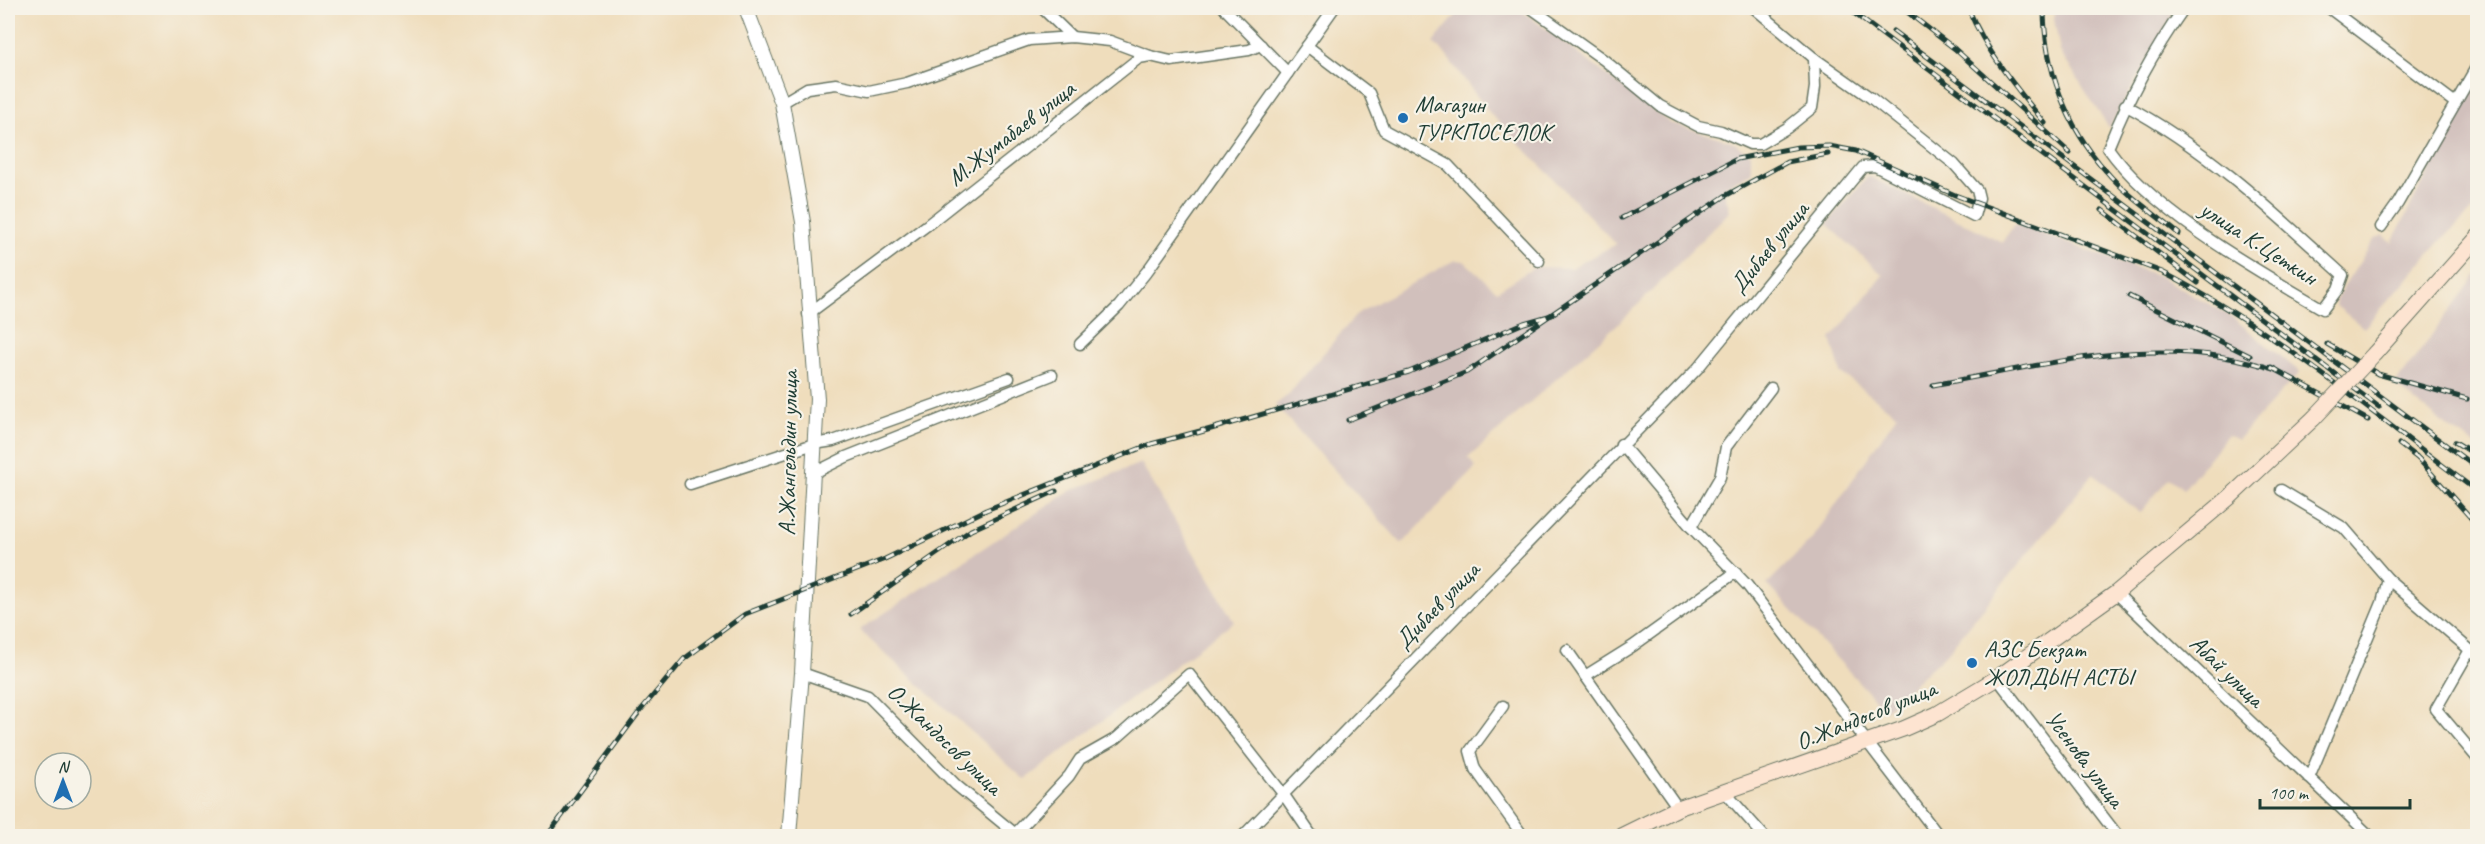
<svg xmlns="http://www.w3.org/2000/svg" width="2485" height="844" font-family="Caveat,sans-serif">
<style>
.industrial{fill:#d1c0bc}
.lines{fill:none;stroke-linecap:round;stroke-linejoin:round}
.minor-casing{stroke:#687564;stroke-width:13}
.tertiary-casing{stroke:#687564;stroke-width:16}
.secondary-casing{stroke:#687564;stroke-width:17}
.minor{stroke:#fff;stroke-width:10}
.tertiary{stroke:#fff;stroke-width:14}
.secondary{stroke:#fde4d1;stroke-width:15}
.rail-casing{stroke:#1f3d34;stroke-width:5}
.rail{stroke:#f7f3e8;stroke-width:3;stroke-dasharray:9;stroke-linecap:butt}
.secondary-bridge-casing{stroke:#687564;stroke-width:17;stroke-linecap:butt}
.secondary-bridge{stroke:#fde4d1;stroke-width:15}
.poi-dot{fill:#1f6fb2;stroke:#f7f3e8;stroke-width:2}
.labels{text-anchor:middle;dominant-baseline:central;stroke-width:4.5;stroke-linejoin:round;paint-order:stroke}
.poi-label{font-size:24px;fill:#1f3d34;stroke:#f7f3e8;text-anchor:start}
.street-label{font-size:24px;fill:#1f3d34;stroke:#f7f3e8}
</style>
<rect width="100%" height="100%" fill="#f7f3e8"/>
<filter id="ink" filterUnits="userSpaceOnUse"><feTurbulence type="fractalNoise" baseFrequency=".0167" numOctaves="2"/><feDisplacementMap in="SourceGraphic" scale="12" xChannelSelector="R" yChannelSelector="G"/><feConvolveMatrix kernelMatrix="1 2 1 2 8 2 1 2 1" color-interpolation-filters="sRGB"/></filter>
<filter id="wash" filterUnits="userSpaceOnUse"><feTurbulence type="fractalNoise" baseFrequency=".008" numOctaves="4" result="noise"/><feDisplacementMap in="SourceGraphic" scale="24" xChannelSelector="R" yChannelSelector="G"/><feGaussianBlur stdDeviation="1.35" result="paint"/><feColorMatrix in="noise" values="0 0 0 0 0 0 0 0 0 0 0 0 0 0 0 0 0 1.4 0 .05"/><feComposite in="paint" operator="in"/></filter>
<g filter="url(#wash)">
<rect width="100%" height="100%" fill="#efddbc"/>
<g class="industrial">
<path d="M1462 8H1518L1670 123 1731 141 1751 154V173L1723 187 1730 211 1630 313 1468 458 1476 467 1402 544 1275 405 1287 396 1358 313 1455 260 1464 261 1497 291 1535 267 1571 268 1616 244 1489 112 1442 50 1433 43Z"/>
<path d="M2055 8H2176L2109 128 2060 51 2054 19Z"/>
<path d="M2477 80V207L2447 234 2364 328 2335 305 2336 299 2374 240 2383 235 2392 242Z"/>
<path d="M1868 176 2002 242 2015 224 2159 276 2232 317 2300 372 2237 440 2228 434 2184 489 2169 478 2140 513 2093 474 1946 654 1885 710 1767 584 1812 539 1897 415 1841 373 1831 339 1883 275 1827 224Z"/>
<path d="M2477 274V446L2451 429 2395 385Z"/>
<path d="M1141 463 1234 621 1025 780 859 630 1070 491Z"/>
</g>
</g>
<g filter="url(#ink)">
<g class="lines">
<g class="minor-casing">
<g id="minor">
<path d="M1042 8 1072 37"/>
<path d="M1224 8 1288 73"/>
<path d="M1531 8 1604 60 1660 106 1698 126 1721 131 1750 144H1760L1787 128 1812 108 1815 87 1814 58"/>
<path d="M2329 8 2454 102"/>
<path d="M1307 46 1369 93 1384 130 1448 165 1539 261"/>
<path d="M782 103 807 88 836 84 869 91 907 83 1029 40 1072 37 1110 41 1150 56"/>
<path d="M2125 105C2206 148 2276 214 2343 275L2338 289 2323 309C2255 269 2154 213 2108 148 2128 98 2153 52 2184 8"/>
<path d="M2381 227 2398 203 2478 64"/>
<path d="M808 314 926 226 1139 58 1150 56 1171 61 1249 50 1261 45"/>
<path d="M1080 344 1119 306 1148 270 1334 8"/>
<path d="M1621 444 1691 527 1747 585 1939 836"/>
<path d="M814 473 846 457 1052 375"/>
<path d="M690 484 814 444 833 441 1009 378"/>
<path d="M2281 490 2344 528 2388 579 2478 657"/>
<path d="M1691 527 1720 477 1726 447 1771 388"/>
<path d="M2116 593 2370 836"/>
<path d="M1567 650 1678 808"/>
<path d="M2470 650 2436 709 2478 759"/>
<path d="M802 673 868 696 956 785 1018 836"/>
<path d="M1585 676 1633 646 1736 572"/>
<path d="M1997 678 2118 836"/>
<path d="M1503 706 1470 751 1475 769 1523 836"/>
<path d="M2309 778 2382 603 2388 579"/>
<path d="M1724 791 1764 836"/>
<path d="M1015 834 1069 776 1080 759 1117 738 1189 674 1284 795 1312 836"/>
<path d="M1243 836 1698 368 1863 167 1875 166 1974 216 1979 198 1977 190 1954 164 1871 98 1814 58 1754 8"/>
</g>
</g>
<g class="tertiary-casing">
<path id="tertiary" d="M746 8 782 103 803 222 817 399 802 673 789 836"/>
</g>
<g class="secondary-casing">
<g id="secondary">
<path d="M2375 353 2478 237"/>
<path d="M1621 836 1678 808 1903 729 1937 714 1997 678 2116 593 2230 497 2314 418"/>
</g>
</g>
<use href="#minor" class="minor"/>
<use href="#tertiary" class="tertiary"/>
<use href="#secondary" class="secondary"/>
<g class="rail-casing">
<g id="rail">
<path d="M1847 8 2379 407"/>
<path d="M1902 8 1955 49 2070 153"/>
<path d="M1968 8C1986 51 2015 87 2045 123"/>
<path d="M2044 8C2044 67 2066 126 2106 171 2126 195 2155 214 2179 234"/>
<path d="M1893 31 2478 469"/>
<path d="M2102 210 2198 283"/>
<path d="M1622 218 1737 159 1798 147 1829 146 1856 151 1955 195 2162 272C2276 330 2375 416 2478 492"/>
<path d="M2129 296 2250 356"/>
<path d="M2327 344 2378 374 2467 399"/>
<path d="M2271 367 2368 420"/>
<path d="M1933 385C2051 364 2160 331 2277 370"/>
<path d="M1348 420 1467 372 1725 196 1787 162 1828 154"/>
<path d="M1197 433 1409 372 1524 323 1552 315"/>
<path d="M2455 442 2478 456"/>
<path d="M2399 444 2420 460"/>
<path d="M2416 456 2478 526"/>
<path d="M851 614 971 530 1056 491"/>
<path d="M547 836 640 711 684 659 745 614 885 559 986 510 1151 444 1204 430"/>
</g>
</g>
<use href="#rail" class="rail"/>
<g class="secondary-bridge-casing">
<path id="secondary-bridge" d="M2314 418 2375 353"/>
</g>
<use href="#secondary-bridge" class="secondary-bridge"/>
</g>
</g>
<g class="poi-dot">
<circle cx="1403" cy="118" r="6"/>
<circle cx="1972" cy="663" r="6"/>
</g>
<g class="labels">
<g class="poi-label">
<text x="1415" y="104">Магазин<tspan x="1415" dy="28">ТУРКПОСЕЛОК</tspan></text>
<text x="1984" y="649">АЗС Бекзат<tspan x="1984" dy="28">ЖОЛДЫН АСТЫ</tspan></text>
</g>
<g class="street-label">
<text transform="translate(1011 133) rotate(-38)">М.Жумабаев улица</text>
<text transform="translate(2259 243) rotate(33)">улица К.Цеткин</text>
<text transform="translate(1769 247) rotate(-51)">Дибаев улица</text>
<text transform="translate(788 453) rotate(-89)">А.Жангельдин улица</text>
<text transform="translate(1437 605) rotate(-46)">Дибаев улица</text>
<text transform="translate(2227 671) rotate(44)">Абай улица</text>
<text transform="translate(1866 715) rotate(-22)">О.Жандосов улица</text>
<text transform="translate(945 739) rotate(44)">О.Жандосов улица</text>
<text transform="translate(2085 759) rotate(53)">Усенова улица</text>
</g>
</g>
<rect width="2485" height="844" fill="none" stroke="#f7f3e8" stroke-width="30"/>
<g transform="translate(63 781)"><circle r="28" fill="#f7f3e8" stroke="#a1aaa0" stroke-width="1.5"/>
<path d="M0-4.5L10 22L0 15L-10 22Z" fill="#1f6fb2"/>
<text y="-9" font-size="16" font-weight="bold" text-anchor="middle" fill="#1f3d34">N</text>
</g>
<path d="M2260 799v9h150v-9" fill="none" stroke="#1f3d34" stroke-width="3"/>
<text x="2269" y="799" font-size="18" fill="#1f3d34" stroke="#f7f3e8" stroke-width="4.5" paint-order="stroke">100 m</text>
</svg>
